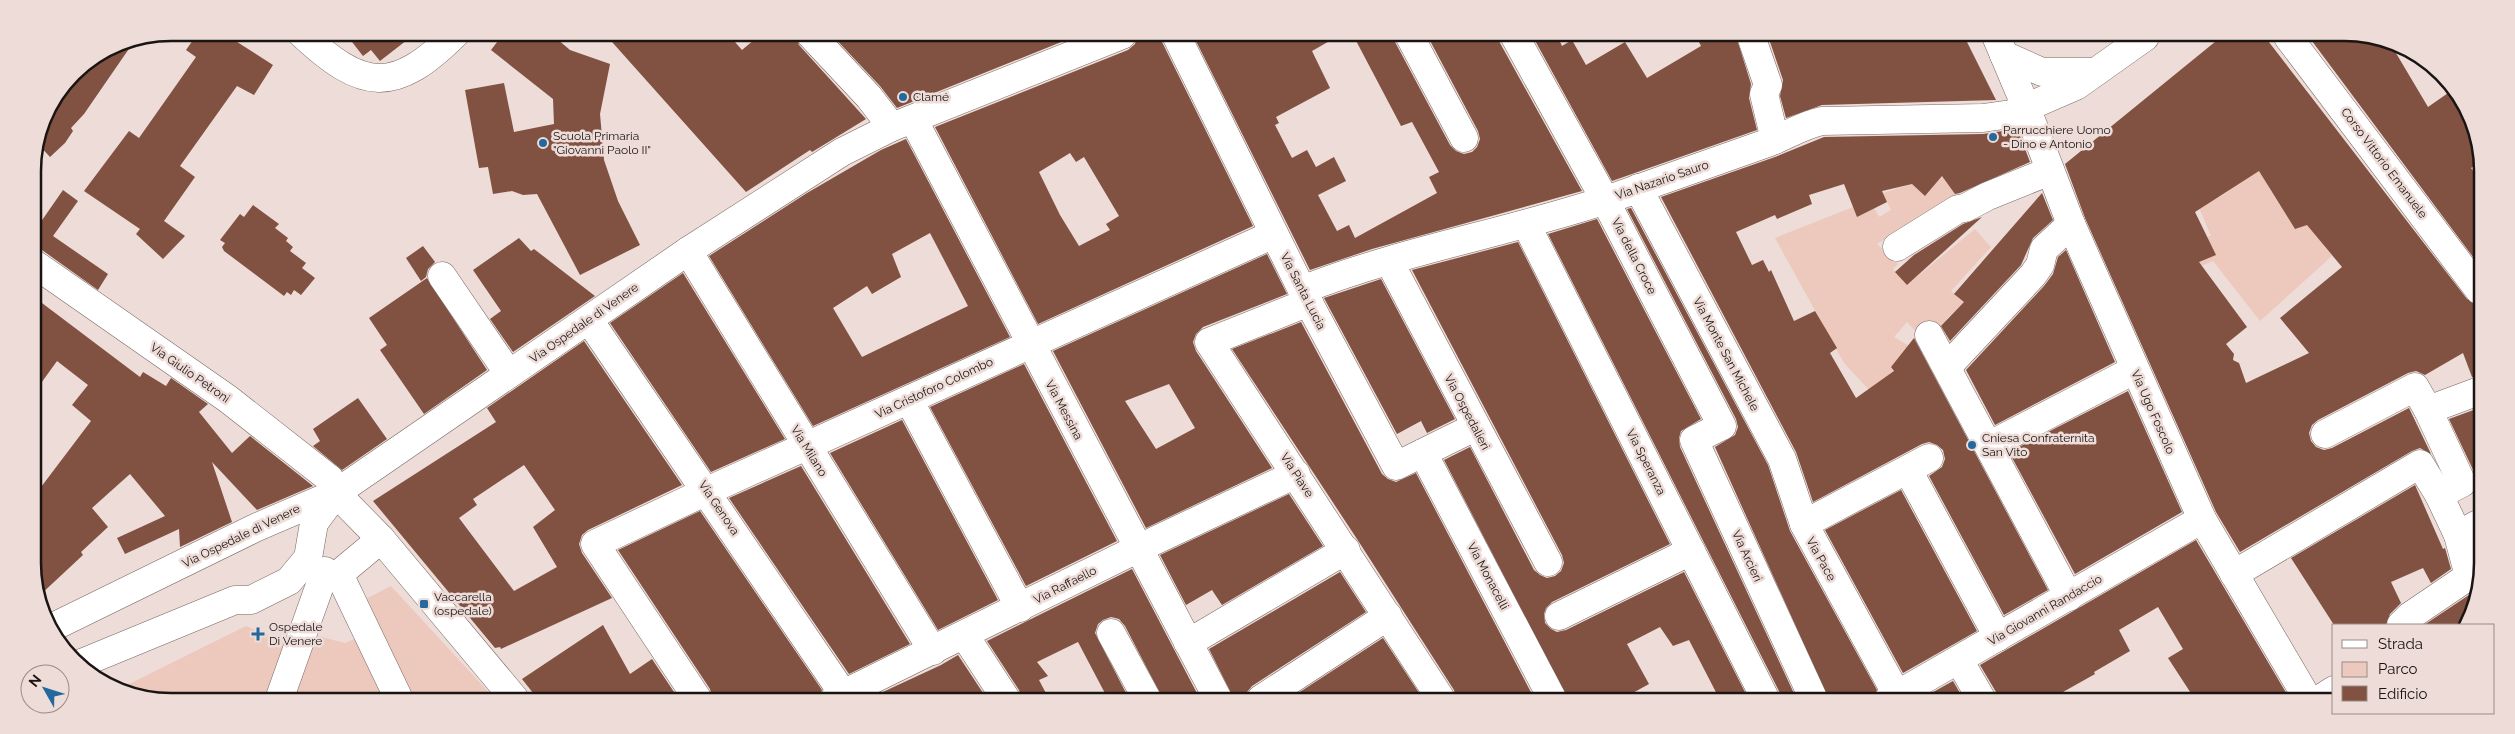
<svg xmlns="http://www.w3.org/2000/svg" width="2515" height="734" font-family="Raleway,sans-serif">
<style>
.green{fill:#edc9bd}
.building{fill:#815141;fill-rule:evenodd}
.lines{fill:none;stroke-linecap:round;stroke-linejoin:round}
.minor-casing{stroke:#786964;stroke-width:29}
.minor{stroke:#fff;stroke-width:28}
.poi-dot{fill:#23699d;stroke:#eddcd7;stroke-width:2}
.labels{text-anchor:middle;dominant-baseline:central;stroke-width:5;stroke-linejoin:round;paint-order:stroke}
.poi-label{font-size:12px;fill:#1a1413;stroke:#eddcd7;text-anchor:start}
.street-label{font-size:12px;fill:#1a1413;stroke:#eddcd7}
.rim{fill:none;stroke:#1a1413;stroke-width:2.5}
</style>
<rect width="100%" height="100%" fill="#eddcd7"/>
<g class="green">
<path d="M2263 168 2269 188 2295 229 2316 216 2319 239 2332 256 2260 321 2213 261 2194 269 2198 239 2211 236 2198 205 2216 192 2219 197 2229 191 2215 169Z"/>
<path d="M1945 172 1956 195 1877 244 1898 264 1893 269 1907 285 1975 229 1991 247 1951 291 1964 302 1946 320 1952 327 1941 339 1919 335 1907 322 1894 337 1909 346 1891 367 1898 381 1871 392 1844 363 1775 238 1853 207 1874 208 1879 217 1891 210 1883 193 1912 184 1925 196Z"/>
<path d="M391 586 494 698 136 697 121 688 246 626 307 651 314 635 345 643 373 631 358 603Z"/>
</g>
<g class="building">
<path d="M198 33H223L273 65 254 95 237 86 180 166 195 177 164 221 185 236 163 259 136 234 140 229 84 191 129 131 139 138 196 57 186 50Z"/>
<path d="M345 33H416L380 61 371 50 363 56Z"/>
<path d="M504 33H550L570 50 610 64 600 114 604 160 618 201 640 245 580 275 537 194 523 195 512 191 493 194 488 167 479 168 465 90 504 83 514 132 554 124 553 99 491 50Z"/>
<path d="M604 33 728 34 742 50 761 34H795L799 45 866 119 812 152 810 150 746 192Z"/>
<path d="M831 34H1081L897 108 880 86Z"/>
<path d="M1137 35H1160L1162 42 1253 226 1038 324 935 127 1128 50 1135 44ZM1070 153 1076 162 1084 157 1119 216 1106 224 1110 230 1079 246 1060 215 1039 172Z"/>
<path d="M1193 35H1340L1312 51 1330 88 1276 117 1279 123 1275 125 1292 158 1307 150 1316 167 1334 157 1346 181 1318 195 1337 231 1349 225 1355 238 1437 193 1429 177 1439 172 1412 122 1401 126 1353 35H1393L1395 42 1450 145 1456 151 1464 154 1472 152 1477 147 1480 139 1478 131 1427 35H1498L1500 43 1582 191 1372 249 1310 270Z"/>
<path d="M1532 35H1557L1562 46 1572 40 1586 65 1625 42 1647 78 1701 46 1696 36H1736L1751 84 1749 98 1757 130 1612 181Z"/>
<path d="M1768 36H1964L1996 100 1822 105 1786 118 1780 96 1783 80Z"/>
<path d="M2221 37H2265L2467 299 2479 305V376L2472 377 2463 353 2425 375 2416 371 2408 373 2318 420 2312 425 2309 433 2311 441 2316 447 2324 450 2332 448 2409 408 2431 454 2420 448 2412 451 2240 552 2216 512 2085 218 2065 164ZM2259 171 2295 229 2307 225 2342 267 2280 318 2309 353 2246 383 2239 363 2233 360 2234 354 2226 344 2247 327 2199 262 2216 255 2195 212Z"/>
<path d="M2309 37H2379L2390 43 2428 107 2451 91 2480 145V162L2471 168 2480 180 2479 265Z"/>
<path d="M135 40 84 114 71 128 73 131 65 143 50 157 38 144 47 110 73 73 119 43Z"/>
<path d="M2017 128 2030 162 1960 193 1955 194 1942 176 1925 196 1912 184 1882 191 1887 202 1857 217 1844 184 1809 195 1812 204 1777 219 1775 215 1736 232 1752 265 1763 260 1769 272 1771 270 1794 321 1815 311 1837 348 1830 353 1856 398 1894 371 1891 367 1914 338 2048 590 2004 615 1929 476 1942 467 1945 459 1943 450 1937 445 1929 442 1922 444 1813 502 1796 452 1661 197 1775 157 1824 137 1983 134 2009 130V132Z"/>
<path d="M906 139 1010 337 813 426 709 256 807 193 881 150ZM930 233 968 306 862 357 833 308 867 286 872 294 901 277 892 254Z"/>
<path d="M63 190 78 201 53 236 108 274 98 290 42 250 33 248V222L38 226Z"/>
<path d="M2042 193 2053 220 2033 238 2021 265 1950 341 1941 326 1964 302 1954 294Z"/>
<path d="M253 205 279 224 275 228 288 238 286 241 293 247 290 251 306 263 302 268 315 278 301 295 294 290 291 295 287 292 284 296 224 251 222 247 225 243 220 240 240 214 244 217Z"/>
<path d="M1631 208 1768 465 1790 531 1877 690 1872 700H1829L1715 447 1735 435 1738 427 1736 419 1627 209Z"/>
<path d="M1982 217 1907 285 1895 272 1914 255 1963 224Z"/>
<path d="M1597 219 1701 419 1681 431 1679 438 1680 447 1797 700H1782L1780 693 1548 234Z"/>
<path d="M519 238 531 251 534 249 595 296 513 352 490 319 501 311 473 270Z"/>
<path d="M1518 242 1670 544 1552 602 1546 608 1544 614 1545 623 1551 629 1557 632 1566 630 1684 572 1749 700H1720L1689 640 1673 646 1660 627 1627 644 1649 684 1620 700H1568L1444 460 1470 447 1534 570 1540 575 1547 578 1555 576 1561 571 1564 563 1562 555 1412 270Z"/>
<path d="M423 246 435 262 428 269 426 277 421 281 406 258Z"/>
<path d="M2066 250 2115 362 1995 425 1966 370 2044 286 2053 274 2058 257Z"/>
<path d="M1267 254 1287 294 1203 327 1196 334 1193 342 1196 351 1272 468 1146 528 1053 351ZM1169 384 1195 428 1156 449 1125 401Z"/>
<path d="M683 273 785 439 711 472 610 323Z"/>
<path d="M427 278 487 370 424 414 380 350 387 345 369 318Z"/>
<path d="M1381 279 1455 419 1427 433 1421 421 1397 434 1324 298Z"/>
<path d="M34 297 140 377 143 372 166 386 171 378 208 404 199 412 232 453 250 436 313 486 257 510 212 462 232 522 180 547 179 529 125 554 117 538 165 516 130 474 92 508 108 527 81 552 83 555 39 596 35 589V495L91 421 72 405 88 385 57 361 34 393Z"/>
<path d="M1301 322 1382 474 1388 479 1396 482 1416 473 1535 700 1456 699 1454 690 1359 542 1232 349Z"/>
<path d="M584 341 682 485 588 530 582 535 579 544 582 553 612 598 501 649 500 647 495 648 373 501 496 422 487 408ZM524 465 555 510 533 527 557 567 514 591 459 518 477 505 473 499Z"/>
<path d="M1024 364 1117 541 1026 586 930 407Z"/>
<path d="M2128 391 2182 512 2075 574 2009 452Z"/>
<path d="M358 398 387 439 342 470 313 446 320 441 313 429Z"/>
<path d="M2479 408V428L2478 500 2475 492 2477 485 2476 476 2449 419Z"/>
<path d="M902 420 998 600 938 630 830 453Z"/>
<path d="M801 466 910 644 849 674 729 498Z"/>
<path d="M2415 485 2443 549 2445 548 2451 569 2431 583 2423 568 2391 582 2401 603 2390 614 2386 625H2334L2291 558Z"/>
<path d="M1901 490 1977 631 1903 673 1825 530Z"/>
<path d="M1289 494 1323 546 1222 605 1212 590 1186 605 1160 555Z"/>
<path d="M700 511 822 690 820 696 816 698H712L710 689 618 550Z"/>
<path d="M2196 540 2291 701H2196L2168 658 2183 649 2158 607 2119 630 2130 651 2094 672 2095 674 2047 701H1998L1996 692 1980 665Z"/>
<path d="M1132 569 1200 699H1163L1125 626 1119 619 1111 617 1103 620 1098 624 1095 633 1126 693 1114 699H1108L1078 642 1037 662 1048 676 1039 680 1049 699H1022L1019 690 987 641Z"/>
<path d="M1340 572 1366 612 1252 686 1247 692 1246 699H1234L1209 649Z"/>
<path d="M2478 589V598L2461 625H2424Z"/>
<path d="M603 625 630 674 652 659 678 698H537L522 679Z"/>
<path d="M1383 638 1423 699H1289Z"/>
<path d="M958 655 987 699 870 698 941 665Z"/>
<path d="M1953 681 1964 700H1919Z"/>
</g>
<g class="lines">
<g class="minor-casing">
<g id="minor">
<path d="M301 33C363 91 394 95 456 33"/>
<path d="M810 34 869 97 892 127"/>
<path d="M1176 35 1302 290 1396 466 1475 427"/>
<path d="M1409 35 1464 138"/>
<path d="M1514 35 1605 200 1722 426 1694 440 1814 700"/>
<path d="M1751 36 1768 85 1764 94 1775 140"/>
<path d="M1996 36 2026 107 2071 224 2202 519 2309 701"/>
<path d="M2288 37 2479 290"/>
<path d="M2004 55 2042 72H2095"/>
<path d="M913 119 1218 699"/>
<path d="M1638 188 1782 459 1804 524"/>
<path d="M1526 224 1766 700"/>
<path d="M1897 247 1958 209 1965 208 1988 196 2050 171"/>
<path d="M688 251 933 651"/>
<path d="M1389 261 1548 562"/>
<path d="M33 263 228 399 330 479 336 493 381 539 514 698"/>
<path d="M442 276 509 374"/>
<path d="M1302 290C1400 251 1506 233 1606 200 1661 181 1715 161 1770 142 1788 135 1803 125 1822 121L1983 118 2011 114 2076 86 2145 37"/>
<path d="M1309 302 1209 342 1441 699"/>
<path d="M589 320 846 698"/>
<path d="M1929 335 2069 597"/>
<path d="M1948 366 2033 275 2040 265 2044 249 2071 224"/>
<path d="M909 400 1020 608"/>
<path d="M2325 434 2415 387 2428 410"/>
<path d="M1990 445 2134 370"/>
<path d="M1423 453 1553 700"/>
<path d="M1908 470 1998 637"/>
<path d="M2439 495 2462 483 2428 410 2479 391"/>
<path d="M339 574 398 697"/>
<path d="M339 574 381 539"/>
<path d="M2234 574 2420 464 2439 495 2458 535"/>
<path d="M1559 616 1691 551"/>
<path d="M2401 625 2410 616 2469 576 2458 535 2478 524"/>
<path d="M53 627 255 528 336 493 688 251 842 152 892 127 1122 35"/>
<path d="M1111 633 1147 699"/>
<path d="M965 636 1006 699"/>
<path d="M1188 643 1346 550"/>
<path d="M1959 660 1982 700"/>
<path d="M82 663 235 600H251L289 581 308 558 314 523 336 493"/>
<path d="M1897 695 1804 524 1929 458"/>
<path d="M280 697 325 571"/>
<path d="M697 698 595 544 707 491 1274 234"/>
<path d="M835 698 1137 549 1296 474"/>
<path d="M1261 699 1388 616"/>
<path d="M1888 700 2202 519"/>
<path d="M2317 701 2334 690"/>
</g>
</g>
<use href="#minor" class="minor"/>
</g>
<g class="poi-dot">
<circle cx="903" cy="97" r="5"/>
<circle cx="1993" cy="137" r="5"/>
<circle cx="543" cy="143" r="5"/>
<circle cx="1972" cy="445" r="5"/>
<rect x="419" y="599" width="10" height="10" rx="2.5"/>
<path d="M255.5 626.5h5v5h5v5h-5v5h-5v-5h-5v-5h5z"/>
</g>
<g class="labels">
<g class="poi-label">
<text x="913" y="97">Clamé</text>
<text x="2003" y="130">Parrucchiere Uomo<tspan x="2003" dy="14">- Dino e Antonio</tspan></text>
<text x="553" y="136">Scuola Primaria<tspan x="553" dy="14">"Giovanni Paolo II"</tspan></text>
<text x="1982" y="438">Cniesa Confraternita<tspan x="1982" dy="14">San Vito</tspan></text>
<text x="434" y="597">Vaccarella<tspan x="434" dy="14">(ospedale)</tspan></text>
<text x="269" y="627">Ospedale<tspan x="269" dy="14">Di Venere</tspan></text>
</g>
<g class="street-label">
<text transform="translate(2384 163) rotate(53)">Corso Vittorio Emanuele</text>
<text transform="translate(1662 180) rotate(-19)">Via Nazario Sauro</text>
<text transform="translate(1634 256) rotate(63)">Via della Croce</text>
<text transform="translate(1303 291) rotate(63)">Via Santa Lucia</text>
<text transform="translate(584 323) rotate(-35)">Via Ospedale di Venere</text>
<text transform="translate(1726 354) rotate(62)">Via Monte San Michele</text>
<text transform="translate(190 373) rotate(35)">Via Giulio Petroni</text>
<text transform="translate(934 388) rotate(-25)">Via Cristoforo Colombo</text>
<text transform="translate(1064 410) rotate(62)">Via Messina</text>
<text transform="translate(1467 412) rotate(62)">Via Ospedalieri</text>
<text transform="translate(2153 412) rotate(66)">Via Ugo Foscolo</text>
<text transform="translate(809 451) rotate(58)">Via Milano</text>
<text transform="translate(1646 462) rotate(63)">Via Speranza</text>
<text transform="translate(1297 475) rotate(57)">Via Piave</text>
<text transform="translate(719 508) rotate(56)">Via Genova</text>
<text transform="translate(241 536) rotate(-26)">Via Ospedale di Venere</text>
<text transform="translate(1747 556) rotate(65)">Via Arcieri</text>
<text transform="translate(1821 559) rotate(61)">Via Pace</text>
<text transform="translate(1488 576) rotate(62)">Via Monacelli</text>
<text transform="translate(1065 585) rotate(-27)">Via Raffaello</text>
<text transform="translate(2045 610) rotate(-30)">Via Giovanni Randaccio</text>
</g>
</g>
<path d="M0 0H2515V734H0ZM171 41H2344A130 130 0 0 1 2474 171V563A130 130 0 0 1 2344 693H171A130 130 0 0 1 41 563V171A130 130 0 0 1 171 41Z" fill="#eddcd7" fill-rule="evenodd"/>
<path class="rim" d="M171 41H2344A130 130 0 0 1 2474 171V563A130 130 0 0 1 2344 693H171A130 130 0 0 1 41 563V171A130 130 0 0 1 171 41Z"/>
<rect x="2332" y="624" width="162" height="90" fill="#eddcd7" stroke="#998c89"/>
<rect x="2342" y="640" width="25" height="8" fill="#ffffff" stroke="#998c89"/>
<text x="2378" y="649" font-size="15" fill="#1a1413">Strada</text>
<rect x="2342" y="662" width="25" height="15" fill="#edc9bd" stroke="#998c89"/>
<text x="2378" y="674" font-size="15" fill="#1a1413">Parco</text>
<rect x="2342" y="686" width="25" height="15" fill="#815141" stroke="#998c89"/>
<text x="2378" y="699" font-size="15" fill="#1a1413">Edificio</text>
<g transform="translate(45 689) rotate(309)"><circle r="24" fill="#eddcd7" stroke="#998c89"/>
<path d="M0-4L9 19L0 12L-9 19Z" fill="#23699d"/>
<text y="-8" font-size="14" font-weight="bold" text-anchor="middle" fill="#1a1413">N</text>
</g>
</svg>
